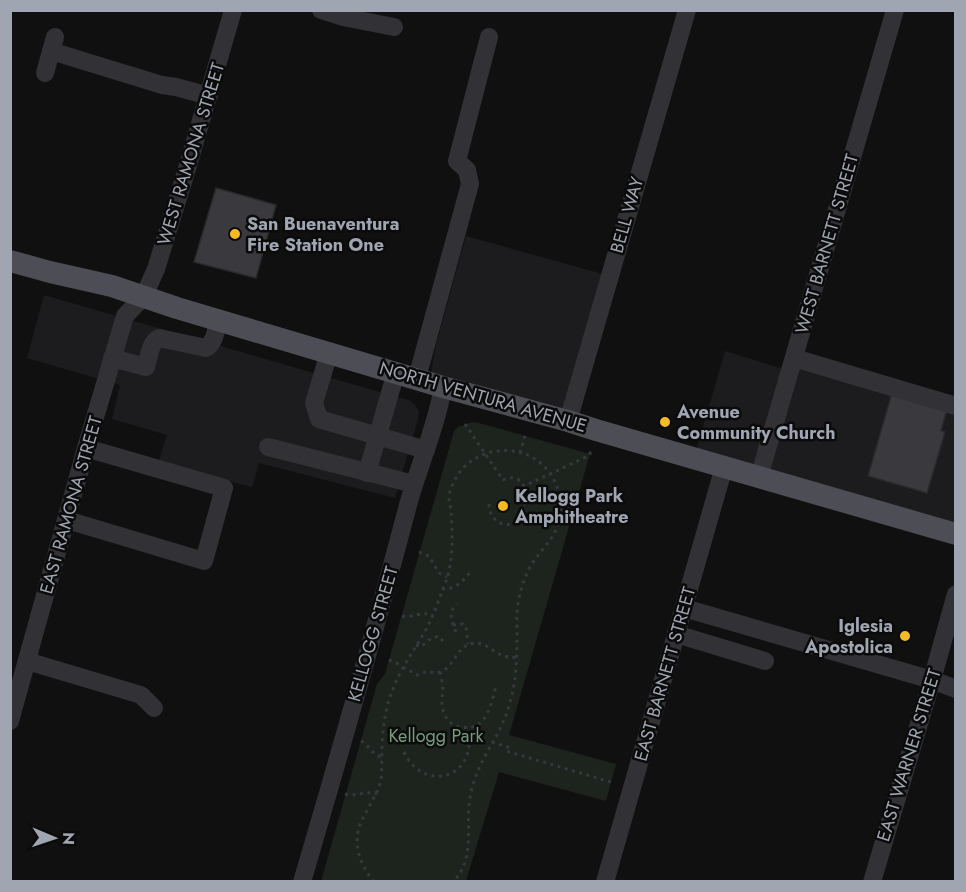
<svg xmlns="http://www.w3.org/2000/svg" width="966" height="892" font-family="Jost,sans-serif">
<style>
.built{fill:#1c1c1e}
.green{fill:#1c241d}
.building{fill:#3a3a3e;stroke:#2a2a2d;stroke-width:1.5}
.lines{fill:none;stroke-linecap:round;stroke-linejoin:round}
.path{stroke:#37383d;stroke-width:3;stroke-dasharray:3 4.5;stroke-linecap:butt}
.minor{stroke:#313136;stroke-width:18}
.major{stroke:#4d4e55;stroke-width:22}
.poi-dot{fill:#f6bb23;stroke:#0b0b0c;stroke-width:2}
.labels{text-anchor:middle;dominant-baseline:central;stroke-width:5;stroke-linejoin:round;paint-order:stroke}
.street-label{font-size:18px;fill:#a0a5b2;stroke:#0b0b0c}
.poi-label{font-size:18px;font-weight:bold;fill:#a0a5b2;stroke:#0b0b0c;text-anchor:start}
.park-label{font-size:18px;fill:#769e7b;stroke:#0b0b0c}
</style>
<rect width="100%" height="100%" fill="#101011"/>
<g class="built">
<path d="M466 236 610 276 568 421 429 382 436 345Z"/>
<path d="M44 295 411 401 416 406 419 412 418 419 395 498 259 463 252 487 158 463 167 435 112 419 120 385 27 358Z"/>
<path d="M725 351 790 371 794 358 955 406V534L694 458Z"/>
</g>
<path class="green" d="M473 422 483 424 590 454 509 735 616 764 606 801 499 772 466 881H321L377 684 385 674 389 660 454 431 458 427Z"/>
<g class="building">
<path d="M216 188 276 205 256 278 194 262Z"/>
<path d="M892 393 947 409 941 431 945 432 927 493 868 476Z"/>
</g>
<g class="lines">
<g class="path">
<path d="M465 424 503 480C511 476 519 477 524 486L584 458 590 454V451"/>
<path d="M520 453 525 436"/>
<path d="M489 504C489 530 523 531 525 509 526 506 524 503 524 500 524 493 526 493 524 486"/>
<path d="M419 552 429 556 439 573 447 577"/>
<path d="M442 589C454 590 464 581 471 571"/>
<path d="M402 616C414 618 423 610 433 616"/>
<path d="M453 625 463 624 466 627 468 644"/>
<path d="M456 632C452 622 447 612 457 604"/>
<path d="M416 645 421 647 429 640 438 636 443 641"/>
<path d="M389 660 403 666"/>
<path d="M403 667 417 675C428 669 431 674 440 672 458 666 456 638 482 644 488 646 493 651 499 654 505 657 511 657 518 658"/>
<path d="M440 672C441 676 442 681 443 686 443 695 440 705 444 713 447 721 453 726 461 727 487 732 491 704 496 686"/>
<path d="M361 741C369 745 372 755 382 757"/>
<path d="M492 742 508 747 506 751 611 782"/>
<path d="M404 752C422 791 473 781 469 736L470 735H475L476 739 475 741 472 742 469 740"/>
<path d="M345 794C357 797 366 790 377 794"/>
<path d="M374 882C360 865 352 843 361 822 367 809 376 797 380 783 383 773 381 763 382 753 382 735 384 717 389 700 397 673 414 651 428 626 435 612 440 596 446 581 454 560 453 525 450 503 450 502 449 500 449 499 448 492 454 482 457 476 473 450 510 443 535 459 561 476 568 511 552 537 545 548 535 557 529 569 520 587 516 606 517 626 517 665 517 694 499 731 487 753 474 772 470 798 465 827 476 858 453 882"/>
</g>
<g class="minor">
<path d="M321 10 343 17 394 27"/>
<path d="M51 51 162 85 176 87 209 96"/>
<path d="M45 73 55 37"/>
<path d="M329 353 314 403 319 419 426 450"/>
<path d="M112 358 146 367C149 357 150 342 159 338L206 348C215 343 216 329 219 319"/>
<path d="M794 358 956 406"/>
<path d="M417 378 470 184 467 170 457 161 489 37"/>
<path d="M568 421 687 10"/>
<path d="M268 447 414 484"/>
<path d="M367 473 396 372"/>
<path d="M759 477 895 10"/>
<path d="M67 520 204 561 224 488 86 448"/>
<path d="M684 608 932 680 956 689"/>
<path d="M676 634 765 661"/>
<path d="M27 661 141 695 154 708"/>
<path d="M10 721 86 448 125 316 144 296 156 269 186 172 233 10"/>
<path d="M302 882C339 756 375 631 408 505 419 465 436 428 443 387"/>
<path d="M605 882 724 467"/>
<path d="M872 882 932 680 956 594"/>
</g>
<path class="major" d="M10 261 50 272 112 286 177 308 443 387 568 421 596 430 956 534"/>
</g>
<g class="poi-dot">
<circle cx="235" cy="234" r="6"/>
<circle cx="665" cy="422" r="6"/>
<circle cx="503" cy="506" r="6"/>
<circle cx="905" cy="636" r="6"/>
</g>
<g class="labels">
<g class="street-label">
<text transform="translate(191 154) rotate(-73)">WEST RAMONA STREET</text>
<text transform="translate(627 215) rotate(-74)">BELL WAY</text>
<text transform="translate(827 244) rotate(-74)">WEST BARNETT STREET</text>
<text transform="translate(483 397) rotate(16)">NORTH VENTURA AVENUE</text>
<text transform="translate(71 505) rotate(-74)">EAST RAMONA STREET</text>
<text transform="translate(373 634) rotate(-74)">KELLOGG STREET</text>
<text transform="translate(665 674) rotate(-74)">EAST BARNETT STREET</text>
<text transform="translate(909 755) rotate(-73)">EAST WARNER STREET</text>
</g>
<g class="poi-label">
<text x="247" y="224">San Buenaventura<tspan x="247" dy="21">Fire Station One</tspan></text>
<text x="677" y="412">Avenue<tspan x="677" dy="21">Community Church</tspan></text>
<text x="515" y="496">Kellogg Park<tspan x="515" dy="21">Amphitheatre</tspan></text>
<text x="893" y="626" text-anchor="end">Iglesia<tspan x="893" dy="21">Apostolica</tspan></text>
</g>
<g class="park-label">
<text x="436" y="736">Kellogg Park</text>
</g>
</g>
<rect width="966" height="892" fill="none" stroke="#a0a5b2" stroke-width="24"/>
<g transform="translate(54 838) rotate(92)" stroke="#0b0b0c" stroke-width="4.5" paint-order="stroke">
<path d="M0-4.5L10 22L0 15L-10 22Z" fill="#a0a5b2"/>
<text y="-9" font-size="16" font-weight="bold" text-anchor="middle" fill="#a0a5b2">N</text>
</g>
</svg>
